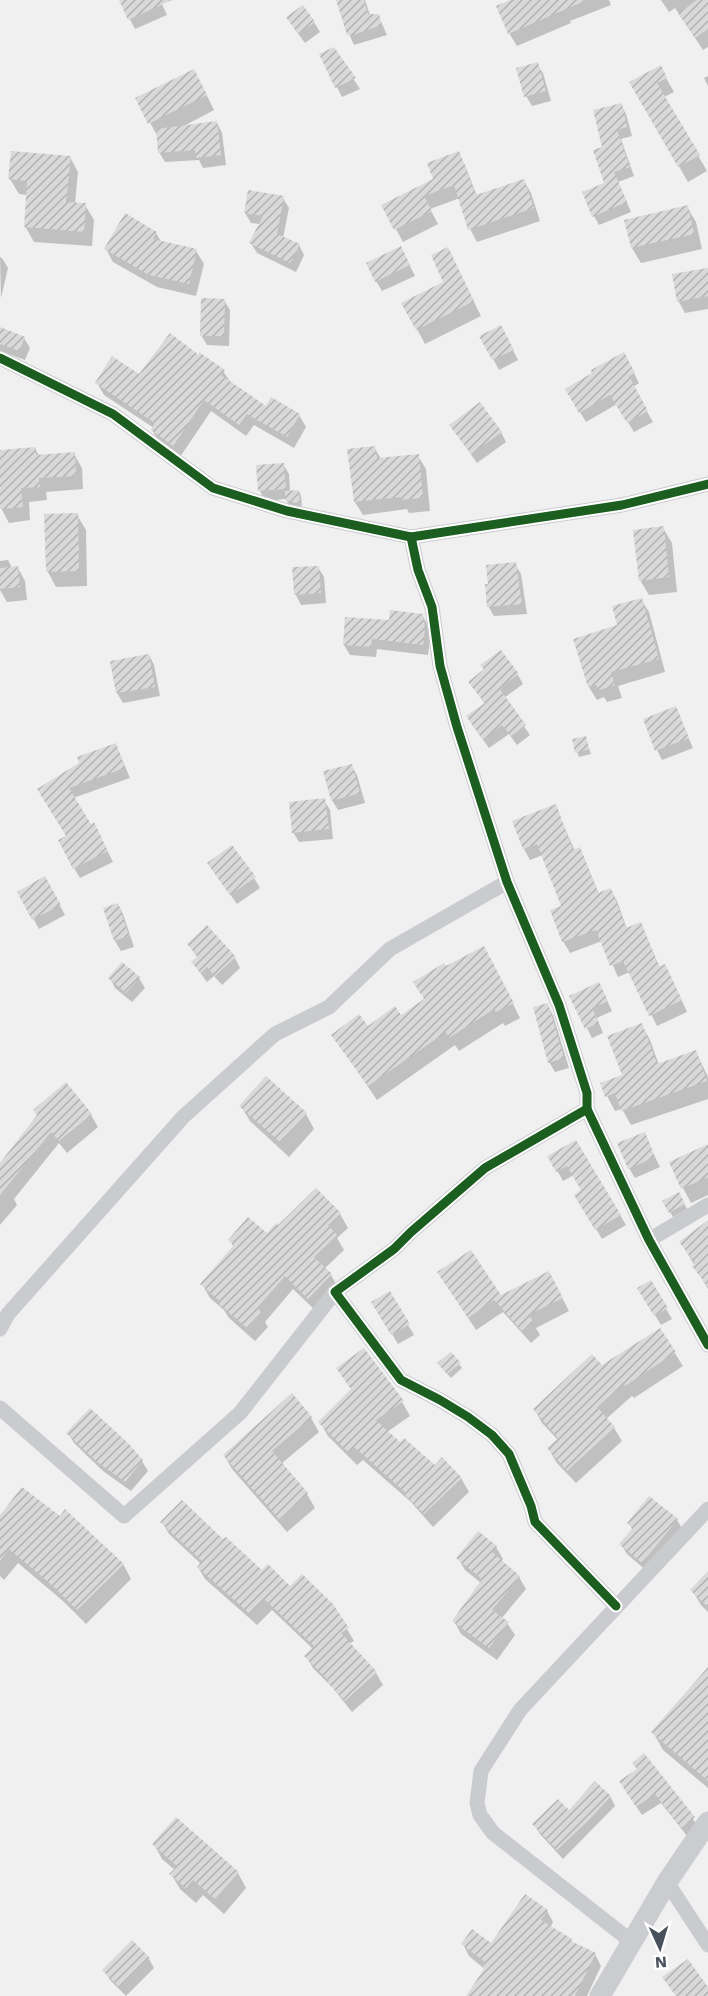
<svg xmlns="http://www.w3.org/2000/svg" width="708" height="1996" font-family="'Work Sans',sans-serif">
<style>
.shadow{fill:#0003}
.building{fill:url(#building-hatch)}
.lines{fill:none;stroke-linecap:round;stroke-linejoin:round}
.street{stroke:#cacbce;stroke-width:15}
.secondary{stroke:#cbcccf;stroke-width:21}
.cycleway-casing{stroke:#fff;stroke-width:13}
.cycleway{stroke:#1b5e20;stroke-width:9}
</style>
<defs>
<pattern id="building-hatch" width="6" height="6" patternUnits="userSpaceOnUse" patternTransform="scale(1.5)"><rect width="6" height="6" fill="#d9d9da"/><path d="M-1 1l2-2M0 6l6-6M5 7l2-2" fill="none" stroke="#b2b2b4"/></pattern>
</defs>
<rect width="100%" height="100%" fill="#f0f0f0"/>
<g class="shadow">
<path d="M120 0H160L167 15 135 29Z"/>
<path d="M339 0H365L370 15H378L387 35 354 45 349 34Z"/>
<path d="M514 0H609L611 5 570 21 571 23 517 46 509 33Z"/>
<path d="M661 0H708V47L703 50 675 8 669 12Z"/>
<path d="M314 22 320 32 305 43 294 28Z"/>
<path d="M333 49 360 89 342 97 321 55Z"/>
<path d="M537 64 543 73 551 101 532 106 526 96Z"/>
<path d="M660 67 674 92 664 97 631 83Z"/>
<path d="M708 76V86L704 78Z"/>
<path d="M202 86 214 110 182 127 217 123 222 133 226 165 203 168 199 160 165 162 159 152 158 137 137 99Z"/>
<path d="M621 105 626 114 632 136 621 139 634 176 618 182 631 212 599 225 594 216 606 184 604 148Z"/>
<path d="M692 145 707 171 688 182 672 154Z"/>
<path d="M458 153 465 165 477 196 524 181 531 193 540 221 477 242 470 229 460 198 430 209 438 224 403 242 383 206 435 179Z"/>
<path d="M70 157 78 172 75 204 85 205 94 220 92 246 34 242 25 226 28 195 19 194 10 179Z"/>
<path d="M283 198 289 208 283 238 299 245 304 255 296 272 257 253 251 243 260 224 251 223 245 213Z"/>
<path d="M687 207 696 222 702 249 641 263 632 248Z"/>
<path d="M156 233 162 243 196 251 204 264 196 296 157 287 113 262 106 249Z"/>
<path d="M0 257 2 258 8 268 1 298Z"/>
<path d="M406 258 415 276 382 291 376 281Z"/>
<path d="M455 264 481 316 425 344 403 303 445 283Z"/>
<path d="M708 269V309L685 313 679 302Z"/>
<path d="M224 300 230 310 229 346 207 345 201 335Z"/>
<path d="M0 329 24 338 30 348 25 360 0 351Z"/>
<path d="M481 336 506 337 518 360 499 370Z"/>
<path d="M201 358 223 371 231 383 267 408 299 415 306 427 294 448 254 425 246 436 211 411 180 457 159 442 152 430 154 428 104 395 97 383 140 376Z"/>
<path d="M629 364 639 383 633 387 653 422 634 432 617 404 586 422 567 390Z"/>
<path d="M451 426 501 432 506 442 477 463Z"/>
<path d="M374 447 381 459 418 456 426 469 430 511 409 513 407 509 363 515 355 502Z"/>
<path d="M35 448 39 456 74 454 82 468 83 489 46 492 47 500 29 502 30 520 9 523 1 508 0 452Z"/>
<path d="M283 464 289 474 290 492 299 491 301 496 302 508 289 505 286 499 265 501 260 491Z"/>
<path d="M77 515 86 530 87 586 56 587 48 572Z"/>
<path d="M663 528 672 543 677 592 649 595 640 580Z"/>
<path d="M8 560 12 568H18L25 581 27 600 7 602 0 590V561Z"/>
<path d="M515 564 521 574 527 614 494 616 488 606Z"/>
<path d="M318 567 324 577 326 603 301 605 296 595Z"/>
<path d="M641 599 649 612 665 672 618 686 622 698 607 702 604 697 597 700 589 687 575 640 619 626Z"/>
<path d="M422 615 428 625 430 640 428 655 377 649 376 657 350 655 344 645Z"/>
<path d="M149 655 154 665 160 696 123 703 117 693 112 662Z"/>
<path d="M518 675 523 684 504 698 530 735 517 745 509 734 489 748 473 726 485 704 470 683Z"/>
<path d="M675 708 693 748 662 760 657 750Z"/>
<path d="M585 737 591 754 579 757 577 752Z"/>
<path d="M116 745 130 778 73 798 90 826 99 834 113 862 80 878 74 868 67 837 39 789Z"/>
<path d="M351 765 357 775 365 803 338 810 332 800Z"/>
<path d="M324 800 330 810 333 839 299 842 293 832Z"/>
<path d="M555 806 575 851 579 849 585 860 599 894 611 890 617 901 627 929 641 924 660 968 671 977 687 1012 657 1026 630 972 618 977 602 941 570 953 563 941V907L543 855 530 860 524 849Z"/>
<path d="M215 873 254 878 260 888 237 904Z"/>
<path d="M45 878 65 915 39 929 19 892Z"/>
<path d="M118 904 123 914 134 947 121 951 115 941 105 909Z"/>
<path d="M188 944 235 958 240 968 222 985 214 976 207 982 193 963 198 958Z"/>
<path d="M492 962 520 1018 505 1026 503 1023 459 1051 455 1045 377 1100 333 1035 368 1028 401 1017 425 1000Z"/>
<path d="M110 978H139L145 988 132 1002 115 988Z"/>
<path d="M604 994 612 1011 597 1018 603 1033 592 1038 571 997Z"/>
<path d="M547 1005 553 1015 569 1068 555 1072 549 1062Z"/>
<path d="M641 1024 650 1040 659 1065 696 1052 708 1077V1099L631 1125 622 1109 615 1111 607 1096 624 1076Z"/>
<path d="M241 1106 306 1114 314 1129 289 1157 250 1121Z"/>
<path d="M91 1115 98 1127 67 1153 59 1143 14 1199 17 1205 0 1225V1165L38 1116Z"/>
<path d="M644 1134 660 1167 635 1178 629 1168Z"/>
<path d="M576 1142 626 1225 602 1239 576 1195 583 1191 574 1175 563 1181 549 1156Z"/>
<path d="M708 1145V1195L691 1203 683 1188Z"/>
<path d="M679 1194 687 1209 673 1217 664 1201Z"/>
<path d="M340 1214 348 1228 337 1238 344 1250 324 1269 331 1275 339 1289 317 1312 293 1289 265 1322 268 1327 255 1341 229 1318 224 1310 210 1298 202 1284 234 1248 230 1240 267 1235 278 1227Z"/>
<path d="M708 1222V1289L681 1242Z"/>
<path d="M650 1282 672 1319 661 1325 639 1288Z"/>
<path d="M447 1285 501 1297 556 1286 569 1311 536 1328 540 1335 531 1343 503 1312 476 1330Z"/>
<path d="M389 1293 414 1335 398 1344 373 1302Z"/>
<path d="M660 1330 683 1366 634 1398 632 1396 606 1419 614 1428 622 1441 576 1483 556 1462 549 1449 558 1440 542 1423 535 1410Z"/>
<path d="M459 1364 462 1368 451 1378 442 1368Z"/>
<path d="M346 1382 402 1402 410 1416 387 1432 401 1444 435 1467 461 1478 469 1492 433 1527 411 1502 363 1460 357 1465 328 1436 320 1422 352 1390Z"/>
<path d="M292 1396 311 1418 319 1432 281 1464 307 1494 315 1508 287 1532 232 1469 224 1455Z"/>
<path d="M68 1433 142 1461 148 1471 131 1491 103 1471 74 1443Z"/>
<path d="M0 1519 123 1564 131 1579 86 1624 63 1601 18 1563 4 1580 0 1576Z"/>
<path d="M677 1520 683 1530 648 1572 627 1554 621 1544 633 1531 629 1523Z"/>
<path d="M162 1522 223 1542 262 1573 290 1588 347 1629 354 1641 349 1644 376 1673 383 1685 352 1712 332 1687 313 1668 306 1656 313 1649 272 1610 257 1625 205 1579 198 1567 201 1564 169 1534Z"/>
<path d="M478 1533 496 1547 503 1559 501 1562 519 1577 526 1589 501 1619 507 1623 515 1635 497 1660 461 1634 454 1621 481 1583 465 1570 458 1558Z"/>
<path d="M708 1574V1612L701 1605 692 1590Z"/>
<path d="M708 1669V1788L663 1750 653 1732Z"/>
<path d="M644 1755 699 1827 687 1836 661 1803 642 1815 626 1791 638 1771Z"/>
<path d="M610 1796 615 1806 563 1859 540 1834 534 1824Z"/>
<path d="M154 1844 238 1873 246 1888 224 1914 203 1895 196 1903 180 1889 171 1874 175 1870 162 1859Z"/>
<path d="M547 1911 553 1922 550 1928 571 1940 573 1944 595 1954 601 1966 587 1996H517L469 1956 463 1944 492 1945Z"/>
<path d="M149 1959 154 1968 126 1996 110 1980 104 1970Z"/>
</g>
<g class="building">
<path d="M119 0H172L128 20Z"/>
<path d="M336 0H364L368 14H379L382 25 353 35H347Z"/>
<path d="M510 0H587L508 34 496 6Z"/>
<path d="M697 0H708V29L695 38 678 13Z"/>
<path d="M303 5 315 22 298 34 286 17Z"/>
<path d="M334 47 356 78 335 88 319 54Z"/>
<path d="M538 62 546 91 524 97 516 68Z"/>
<path d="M661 65 667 78 657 83 700 155 678 167 629 82Z"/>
<path d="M194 69 207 95 148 124 135 98Z"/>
<path d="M622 103 627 127 617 130 630 167 614 172 627 202 592 217 582 192 604 183 593 150 602 147 593 110Z"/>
<path d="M217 121 221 155 196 158 195 150 158 153 156 129Z"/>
<path d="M11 151 71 156 66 202 86 203 84 232 24 227 27 181 8 179Z"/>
<path d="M459 151 476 195 524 179 534 208 468 230 454 185 424 196 432 211 394 230 381 205 433 179 427 163Z"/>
<path d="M248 190 284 196 277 234 300 244 290 263 249 243 263 216 244 213Z"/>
<path d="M688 205 694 234 631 248 624 220Z"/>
<path d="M125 213 157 232 153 239 197 249 189 284 149 275 104 249Z"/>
<path d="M401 246 410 265 375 282 366 263Z"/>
<path d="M448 247 474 301 416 330 401 303 443 282 431 255Z"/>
<path d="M708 268V296L677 302 672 274Z"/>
<path d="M201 298 225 299 224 336H200Z"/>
<path d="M501 325 514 350 492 360 479 336Z"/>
<path d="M0 327 25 337 19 351 0 344Z"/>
<path d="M170 333 199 355V352L225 370 221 375 266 406 271 397 300 414 287 437 247 414 239 425 204 400 173 446 151 430 155 423 95 383 112 356 139 374Z"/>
<path d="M624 352 635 373 629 376 648 411 627 423 610 395 579 413 565 389 592 373 591 370Z"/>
<path d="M480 402 502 432 471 454 449 425Z"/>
<path d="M375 446 377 458 419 454 423 498 400 500V497L354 502 347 449Z"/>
<path d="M36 447V455L75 452 76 476 39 478 40 487 21 488 23 507 0 509V450Z"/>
<path d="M284 463 286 489 258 491 256 465Z"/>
<path d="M299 490 300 504 285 500V491Z"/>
<path d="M78 513 79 571 46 572 44 514Z"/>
<path d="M664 526 669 577 639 581 633 530Z"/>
<path d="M516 562 522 604 487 607 485 584H488L486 565Z"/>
<path d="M18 566 20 587 0 589V568Z"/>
<path d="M319 566 321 593 294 595 292 567Z"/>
<path d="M642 598 659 659 611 672 615 685 599 690 596 685 588 687 573 639 617 625 612 606Z"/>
<path d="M390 610 423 614 425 629 423 645 372 639 371 647 343 645 345 617 389 620Z"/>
<path d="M501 650 519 674 499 688 526 725 511 736 502 725 483 740 466 716 485 703 468 682 484 669 480 665Z"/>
<path d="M149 654 155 687 116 693 110 661Z"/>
<path d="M676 706 689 738 655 751 643 719Z"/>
<path d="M586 736 589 749 575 753 572 739Z"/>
<path d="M116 743 125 768 69 788 91 824 94 822 108 851 73 869 58 840 66 836 37 789 79 763 77 757Z"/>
<path d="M352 764 360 793 331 801 323 771Z"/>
<path d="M325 798 329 829 292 833 289 802Z"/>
<path d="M556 804 573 850 580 847 598 893 611 888 626 928 641 922 659 967 665 964 682 1000 649 1016 623 961 610 966 596 930 562 942 550 910 561 906 537 844 523 849 512 821Z"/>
<path d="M232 845 256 877 230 895 207 863Z"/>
<path d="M45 876 61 905 32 920 17 892Z"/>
<path d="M118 903 129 936 114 941 103 908Z"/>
<path d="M207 925 236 957 215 976 207 967 201 973 191 962 198 956 187 944Z"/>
<path d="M484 946 514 1003 496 1012 494 1009 449 1038 446 1032 368 1086 331 1035 359 1014 368 1026 395 1006 401 1015 424 999 413 982 444 963 446 966Z"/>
<path d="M122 962 140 977 126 993 108 978Z"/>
<path d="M599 982 608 1001 592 1008 599 1023 585 1029 569 996Z"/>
<path d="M548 1003 564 1058 548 1063 533 1007Z"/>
<path d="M642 1023 657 1064 696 1050 707 1081 621 1111 615 1093 605 1097 600 1083 622 1075 607 1036Z"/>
<path d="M266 1076 307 1113 280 1142 239 1106Z"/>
<path d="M66 1082 92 1114 59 1141 51 1132 0 1195V1163L37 1115 33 1110Z"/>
<path d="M645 1132 655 1157 628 1169 617 1143Z"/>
<path d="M576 1140 621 1215 595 1230 574 1195 581 1190 567 1166 556 1172 547 1156Z"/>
<path d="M708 1144V1177L681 1189 669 1162Z"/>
<path d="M316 1188 341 1213 328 1225 337 1235 314 1257 332 1274 308 1299 285 1276 257 1308 261 1312 247 1328 219 1304 221 1302 200 1284 234 1245 228 1240 248 1217 267 1233 276 1223 278 1225Z"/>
<path d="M679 1192 685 1204 669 1213 662 1201Z"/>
<path d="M708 1220V1287L692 1266 695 1263 679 1242Z"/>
<path d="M471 1250 501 1295 549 1271 563 1298 528 1315 534 1321 522 1331 494 1300 468 1318 437 1272Z"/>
<path d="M651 1280 668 1308 654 1316 637 1288Z"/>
<path d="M390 1291 410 1324 391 1335 371 1302Z"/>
<path d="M660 1328 676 1352 625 1386 624 1384 597 1407 615 1427 567 1471 547 1448 558 1438 533 1409 592 1354 602 1365Z"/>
<path d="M364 1348 404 1401 376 1420 400 1442 404 1438 435 1465 442 1457 462 1478 424 1514 404 1494 406 1493 354 1447 348 1452 318 1422 351 1389 336 1368Z"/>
<path d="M451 1352 461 1363 447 1374 437 1363Z"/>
<path d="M292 1393 312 1417 272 1451 308 1493 279 1519 223 1455Z"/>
<path d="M90 1408 128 1443 143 1460 125 1482 96 1461 66 1433Z"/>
<path d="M22 1487 60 1516 65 1509 124 1564 77 1610 53 1586 9 1549 0 1561V1515Z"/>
<path d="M649 1496 678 1519 642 1563 619 1544 633 1528 627 1523Z"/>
<path d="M182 1500 223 1539 226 1537 262 1570 268 1564 290 1586 302 1574 333 1604 349 1628 341 1633 377 1672 345 1701 327 1682 329 1681 304 1656 314 1646 264 1599 250 1614 197 1567 202 1561 160 1522Z"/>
<path d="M478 1531 497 1546 492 1552 520 1576 492 1610 509 1622 489 1648 452 1621 482 1579 456 1558Z"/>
<path d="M708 1571V1607L690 1590Z"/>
<path d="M708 1667V1781L651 1732Z"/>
<path d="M644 1753 695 1817 681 1828 655 1794 636 1807 619 1781 637 1769 632 1763Z"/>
<path d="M595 1781 611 1796 589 1820 557 1850 532 1824 558 1799 569 1810Z"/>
<path d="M176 1817 239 1872 215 1899 193 1880 186 1888 169 1874 177 1866 152 1844Z"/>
<path d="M525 1894 548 1910 541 1920 572 1939 571 1941 596 1953 575 1996H466L484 1969 482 1967 485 1962 461 1944 472 1929 491 1943Z"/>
<path d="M132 1940 150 1958 119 1987 102 1970Z"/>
<path d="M688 1959 708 1987V1996H676L662 1977Z"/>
</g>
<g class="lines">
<g class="street">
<path d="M0 358 113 414 213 488 287 511 411 537 622 505 708 484"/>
<path d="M411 537 418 570 432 607 440 666 457 727 507 882 559 1005 587 1093V1109L649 1240 708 1345"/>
<path d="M587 1109 485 1168 411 1232 394 1249 335 1292 401 1380 440 1400 468 1417 492 1435 509 1454 531 1506 535 1522 616 1606"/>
<path d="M649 1240 708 1205"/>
<path d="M0 1329 8 1314 183 1117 275 1034 329 1007 390 949 507 882"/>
<path d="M0 1408 124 1516 240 1413 335 1292 342 1287"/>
<path d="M667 1882 708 1945"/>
<path d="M632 1942 493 1833 480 1815 477 1803 481 1771 520 1710 708 1509"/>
</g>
<path class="secondary" d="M600 1996 667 1882 708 1822"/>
<g class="cycleway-casing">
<g id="cycleway">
<path d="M0 358 113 414 213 488 287 511 411 537 622 505 708 484"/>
<path d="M411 537 418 570 432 607 440 666 457 727 507 882 559 1005 587 1093V1109L649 1240 708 1345"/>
<path d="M587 1109 485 1168 411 1232 394 1249 335 1292 401 1380 440 1400 468 1417 492 1435 509 1454 531 1506 535 1522 616 1606"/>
</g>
</g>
<use href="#cycleway" class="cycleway"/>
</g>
<g transform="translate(660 1948) rotate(176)" stroke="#ffffff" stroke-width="4.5" paint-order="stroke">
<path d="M0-4.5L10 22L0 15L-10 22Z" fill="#48515c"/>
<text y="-9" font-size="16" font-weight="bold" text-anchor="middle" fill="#48515c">N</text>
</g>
</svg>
